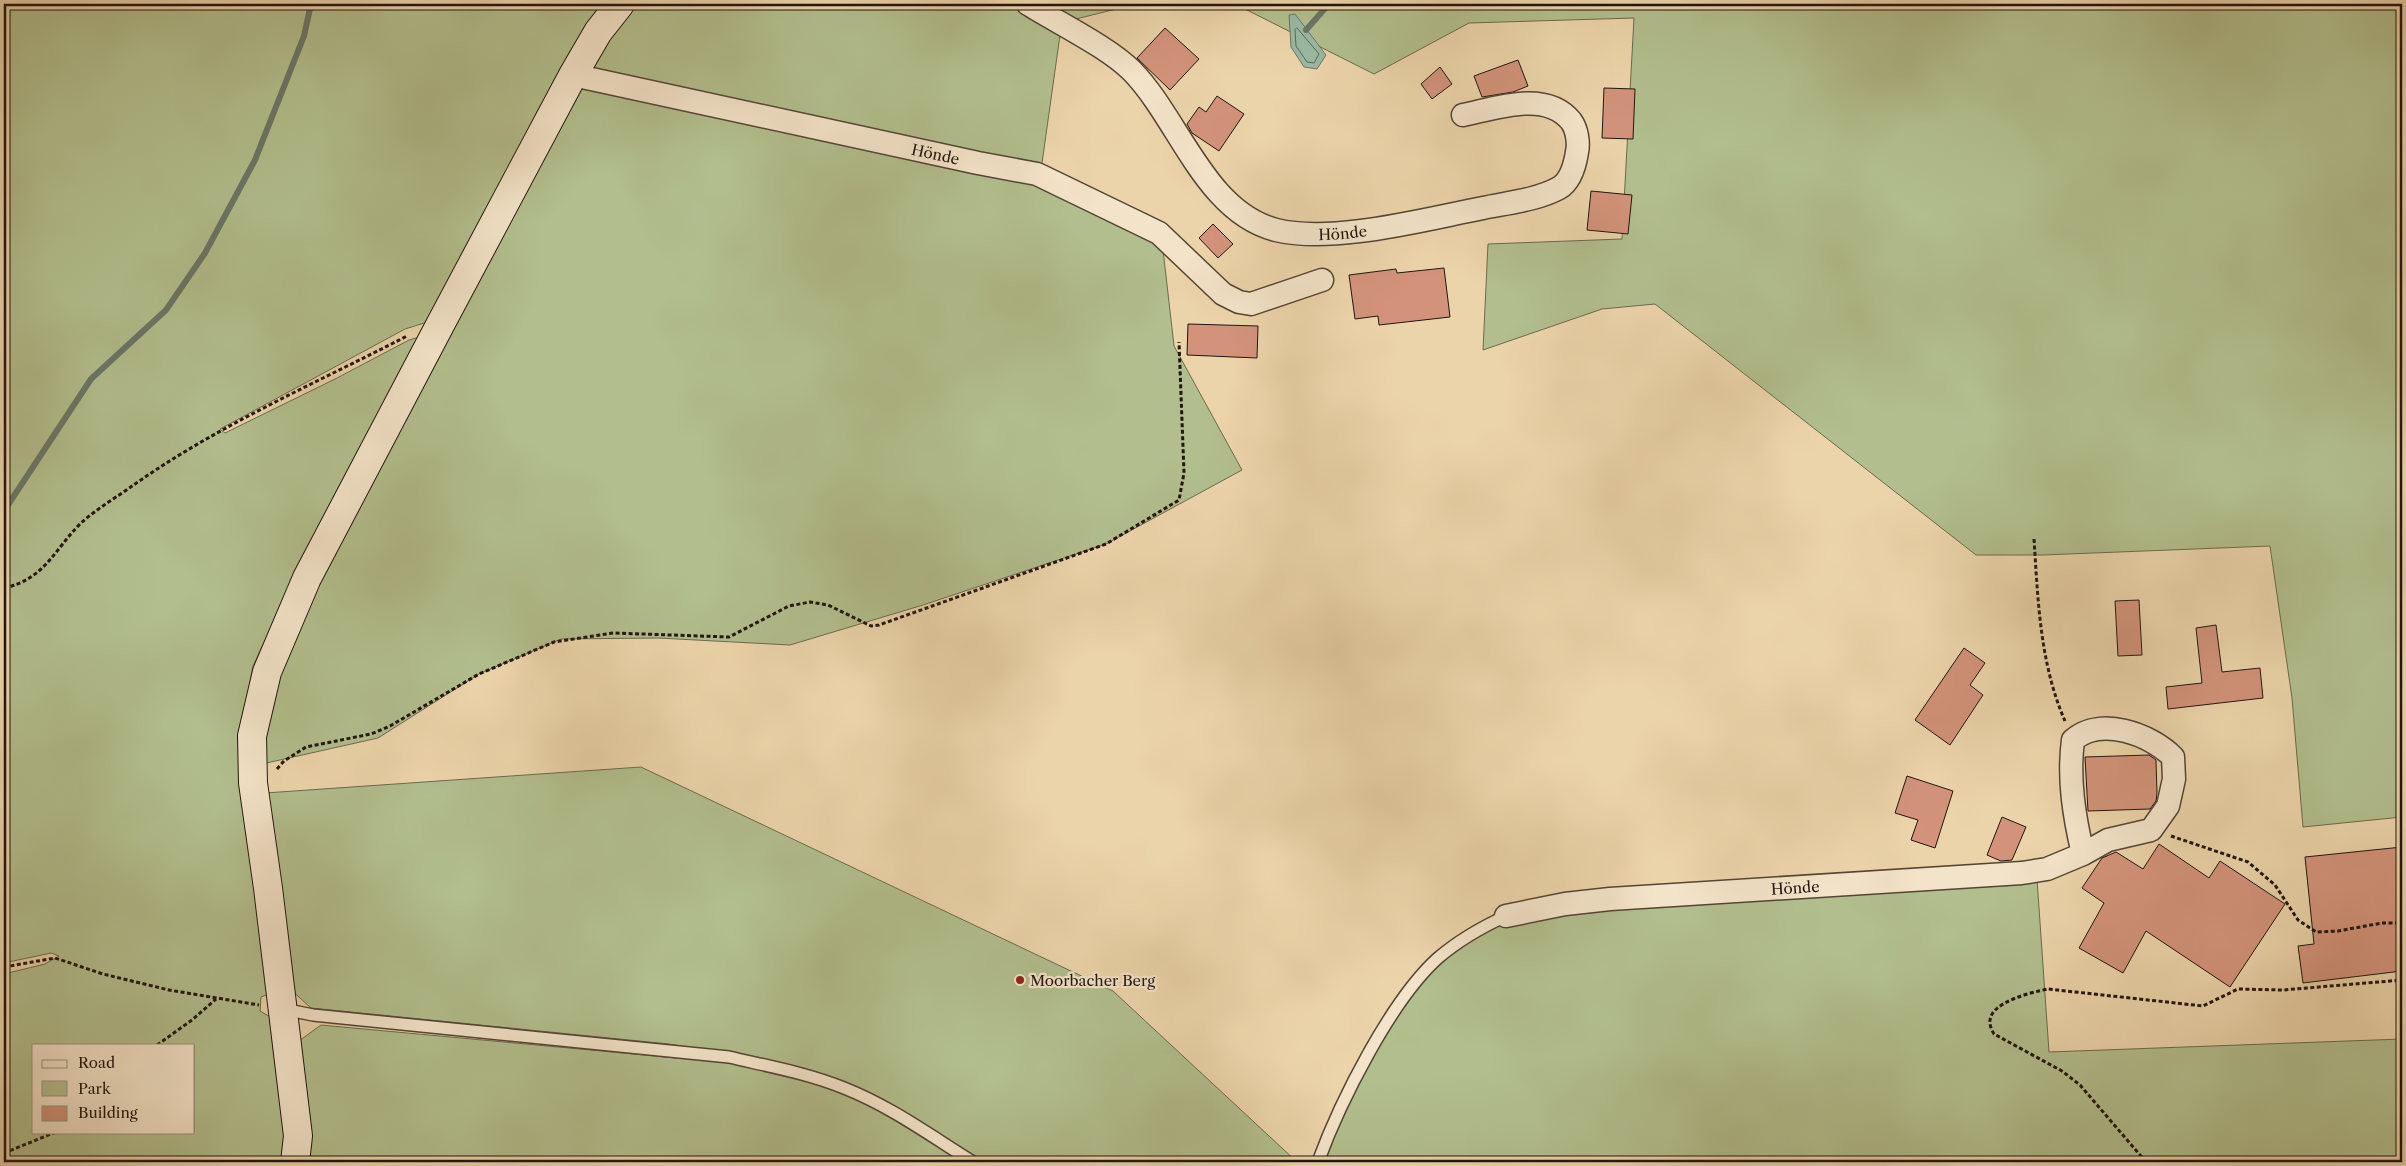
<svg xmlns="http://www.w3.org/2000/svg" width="2406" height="1166" font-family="'Libre Caslon Text',serif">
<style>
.green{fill:#b2be8d;stroke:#6a6a4d;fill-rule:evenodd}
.water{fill:#9ab9a3;stroke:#6a7767}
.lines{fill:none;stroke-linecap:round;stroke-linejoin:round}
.shore{stroke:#5e6758;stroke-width:1}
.stream{stroke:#6a7767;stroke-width:6}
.building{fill:#d2937a;stroke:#21150d}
.lane-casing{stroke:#544534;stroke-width:14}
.street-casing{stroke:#544534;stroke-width:25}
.secondary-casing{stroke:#21150d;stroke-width:30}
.path{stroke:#21150d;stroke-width:3;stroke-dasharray:4 2.5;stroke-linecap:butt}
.lane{stroke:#f3e3c8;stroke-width:11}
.street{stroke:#f3e3c8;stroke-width:22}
.secondary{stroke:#f3e3c8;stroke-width:28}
.poi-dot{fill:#8f2418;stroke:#f3e3c8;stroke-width:2}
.labels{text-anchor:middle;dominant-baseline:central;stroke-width:4.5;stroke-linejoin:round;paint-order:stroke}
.street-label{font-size:15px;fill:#21150d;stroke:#f3e3c8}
.poi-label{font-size:15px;fill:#21150d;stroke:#f3e3c8;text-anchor:start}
</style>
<rect width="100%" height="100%" fill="#ecd4aa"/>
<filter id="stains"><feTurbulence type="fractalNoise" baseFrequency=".004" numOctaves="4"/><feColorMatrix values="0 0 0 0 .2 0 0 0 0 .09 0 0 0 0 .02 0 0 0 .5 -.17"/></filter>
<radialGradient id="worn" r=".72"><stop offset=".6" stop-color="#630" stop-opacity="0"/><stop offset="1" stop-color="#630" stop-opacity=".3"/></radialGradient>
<g class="green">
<path d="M4 4H614L434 320 405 329 220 429 225 433 337 378 409 340 423 336 268 634 253 666 242 725 269 994 261 997 260 1011 272 1018 286 1135 281 1162H4V974L45 964 59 956 51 953 4 963ZM34 1045H194V1132H34Z"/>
<path d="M626 4H1021L1061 28 1041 170 579 72Z"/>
<path d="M1035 4H1136L1064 22Z"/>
<path d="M1235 4H2402V817L2303 827 2292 698 2270 546 2043 555H1976L1655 304 1602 309 1483 350 1488 244 1622 239 1634 18 1469 23 1374 74Z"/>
<path d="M575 82 1037 179 1162 241 1174 346 1242 470 1106 544 923 605 790 645 658 638 561 639 479 674 378 738 262 764 273 675Z"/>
<path d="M641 767 1113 991 1297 1162H303L296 1043 321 1025 741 1064 742 1056 669 1044 311 1008 288 987 265 793Z"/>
<path d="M2037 879 2049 1052 2402 1039V1162H1321L1369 1061 1405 997 1439 961 1477 933 1507 919 1588 904Z"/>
</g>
<path class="water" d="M1295 14 1326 55 1317 69 1304 67 1291 47 1289 15Z"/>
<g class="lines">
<path class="shore" d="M1297 28 1319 54 1314 63 1307 62 1296 46 1295 30Z"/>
<g class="stream">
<path d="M1306 30 1329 4"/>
<path d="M4 511 91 379 166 310 205 253 255 160 304 36 311 4"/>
</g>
</g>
<g class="building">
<path d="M1165 28 1199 59 1170 90 1137 58Z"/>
<path d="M1518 60 1528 86 1513 92 1482 97 1474 76Z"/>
<path d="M1440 67 1452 84 1432 99 1421 84Z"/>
<path d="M1604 88 1635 89 1633 139 1602 138Z"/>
<path d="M1217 96 1244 114 1219 151 1192 133 1187 124 1199 107 1206 112Z"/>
<path d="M1591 191 1632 195 1628 234 1587 230Z"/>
<path d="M1213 224 1233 244 1218 258 1199 238Z"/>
<path d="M1444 268 1450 317 1379 325 1378 316 1355 319 1349 275 1396 269 1397 273Z"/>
<path d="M1188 324 1258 326 1257 358 1187 355Z"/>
<path d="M2139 600 2142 655 2118 656 2115 601Z"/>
<path d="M2216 625 2222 672 2260 668 2263 698 2168 709 2166 687 2202 683 2196 628Z"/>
<path d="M1964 648 1985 663 1970 685 1983 695 1950 745 1915 720Z"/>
<path d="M2149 755 2156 760 2157 793 2156 801 2150 809 2088 811 2085 757Z"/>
<path d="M1907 776 1953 791 1935 848 1911 840 1918 820 1895 813Z"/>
<path d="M2002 817 2026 827 2012 860 2001 861 1987 855Z"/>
<path d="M2159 844 2209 878 2220 861 2285 904 2230 987 2146 931 2123 973 2079 948 2104 903 2082 888 2102 858 2116 852 2143 869Z"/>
<path d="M2402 847V971L2303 983 2298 946 2314 944 2305 857Z"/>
</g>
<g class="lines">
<g class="lane-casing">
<g id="lane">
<path d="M283 1009 313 1015 729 1057C767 1066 807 1073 844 1088 890 1106 931 1136 973 1162"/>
<path d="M1318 1162C1340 1102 1391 1000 1438 958 1459 940 1482 927 1506 916"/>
</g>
</g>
<g class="street-casing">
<g id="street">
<path id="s1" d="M1028 4C1058 23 1108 47 1132 71 1179 119 1205 212 1276 230 1333 244 1425 219 1483 208 1507 203 1537 200 1559 188 1571 181 1575 165 1577 152 1579 143 1577 129 1571 121 1546 90 1497 108 1463 115"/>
<path id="s2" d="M573 75 978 163 1037 174 1159 233 1223 294 1239 302 1251 304 1322 280"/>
<path id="s3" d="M1506 916 1565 904 1610 899 2022 873 2047 869 2083 854 2108 840 2151 830 2168 806 2174 779 2173 757C2150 734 2101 716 2073 740 2068 779 2074 816 2083 854"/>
</g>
</g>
<g class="secondary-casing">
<path id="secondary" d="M295 1162 298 1136 268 888 253 783 252 736 267 672 307 578 440 325 573 75 598 32 620 4"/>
</g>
<g class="path">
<path d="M2034 539C2038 601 2040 664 2065 721"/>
<path d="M4 588C45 579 54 550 80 524 96 509 117 497 135 484 219 425 316 383 407 336"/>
<path d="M277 769 284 761 306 747 371 734 390 726 479 674 554 642 613 633 729 637 789 606 810 602 828 605 871 626 879 625 1106 544 1179 500 1184 473 1179 342"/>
<path d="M2171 836 2248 862 2275 885 2298 920 2316 932 2338 931 2382 923H2402"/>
<path d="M4 967 55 958 103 974 169 990 259 1005"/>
<path d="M157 1045 192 1020 216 999"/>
<path d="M4 1153 56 1132"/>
<path d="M2146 1162 2080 1085 2062 1071 1994 1034C1992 1031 1990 1026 1990 1023 1988 1002 2033 992 2048 989L2203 1006 2238 989 2283 990 2402 980"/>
</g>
<use href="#lane" class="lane"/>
<use href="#street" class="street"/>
<use href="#secondary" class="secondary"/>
</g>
<circle class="poi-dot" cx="1020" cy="980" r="5"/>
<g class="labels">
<g class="street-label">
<text stroke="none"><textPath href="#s2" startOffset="371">Hönde</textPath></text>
<text stroke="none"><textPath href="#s1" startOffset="410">Hönde</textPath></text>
<text stroke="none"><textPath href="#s3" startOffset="291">Hönde</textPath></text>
</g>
<g class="poi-label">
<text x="1030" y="980">Moorbacher Berg</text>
</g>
</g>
<rect width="2406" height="1166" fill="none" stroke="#ecd4aa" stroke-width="20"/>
<rect x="5" y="5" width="2396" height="1156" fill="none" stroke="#21150d" stroke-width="2.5"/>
<rect x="10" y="10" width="2386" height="1146" fill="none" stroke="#21150d"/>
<rect x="32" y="1044" width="162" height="90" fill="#f3e3c8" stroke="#9f917d"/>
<rect x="42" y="1060" width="25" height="8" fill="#f3e3c8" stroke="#9f917d"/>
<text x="78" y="1068" font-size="15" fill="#21150d">Road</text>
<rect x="42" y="1081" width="25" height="15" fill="#b2be8d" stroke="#9f917d"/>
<text x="78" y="1094" font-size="15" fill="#21150d">Park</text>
<rect x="42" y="1106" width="25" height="15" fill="#d2937a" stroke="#9f917d"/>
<text x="78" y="1118" font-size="15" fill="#21150d">Building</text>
<rect width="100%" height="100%" filter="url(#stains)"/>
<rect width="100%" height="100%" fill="url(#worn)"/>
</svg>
